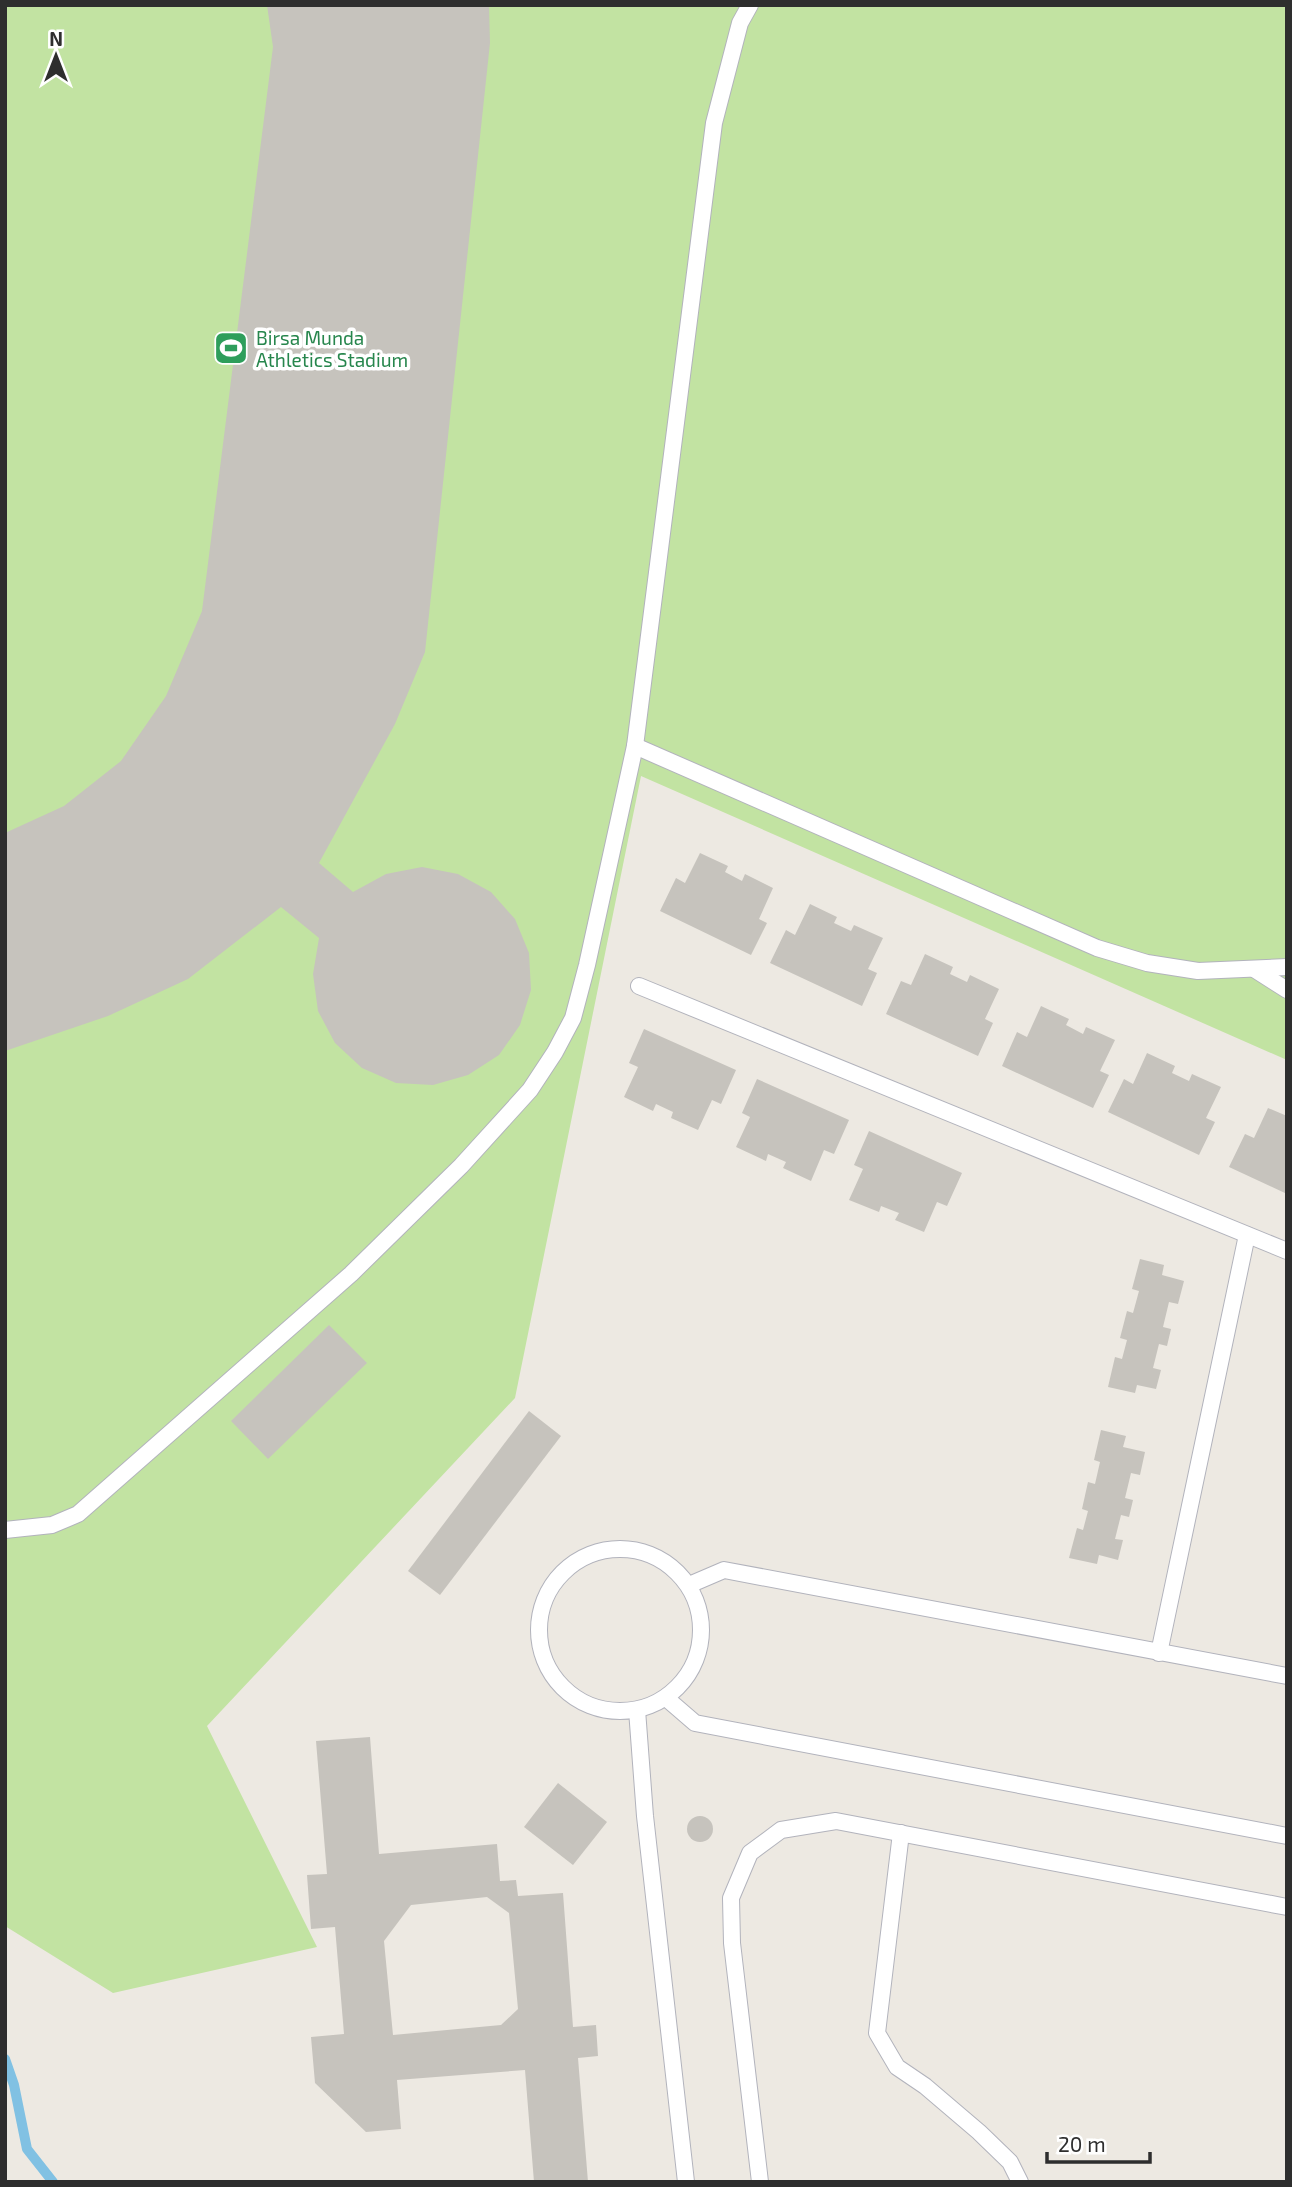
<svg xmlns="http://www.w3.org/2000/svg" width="1292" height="2187" font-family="'Exo 2',sans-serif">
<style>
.pitch{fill:#c2e3a2}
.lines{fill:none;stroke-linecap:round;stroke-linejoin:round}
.stream{stroke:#81c1e3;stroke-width:10}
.building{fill:#c6c3bd;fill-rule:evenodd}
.lane-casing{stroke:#b2b3bc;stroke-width:18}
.lane{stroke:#fff;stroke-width:16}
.labels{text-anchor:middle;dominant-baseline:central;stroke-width:7;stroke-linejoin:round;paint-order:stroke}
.leisure-label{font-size:19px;fill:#27864d;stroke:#fff;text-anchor:start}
</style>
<rect width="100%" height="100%" fill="#ede9e2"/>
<path class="pitch" d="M5 5H1287V1060L641 776 515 1398 207 1726 317 1947 113 1993 5 1926Z"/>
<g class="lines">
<path class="stream" d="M5 2059 14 2085 27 2149 53 2182"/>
</g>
<g class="building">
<path d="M267 5H489L490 43 425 652 395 724 319 863 353 892 386 874 422 867 458 874 491 892 515 919 529 953 531 990 520 1025 499 1055 468 1075 433 1085 396 1083 362 1068 335 1043 318 1011 313 974 319 938 281 907 188 979 108 1016 5 1051V833L64 806 121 761 166 696 202 611 273 47Z"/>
<path d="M700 853 728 866 725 872 742 881 745 874 773 888 759 919 767 923 751 955 660 911 676 878 685 883Z"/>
<path d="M810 904 837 917 834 923 851 931 854 925 883 938 868 969 877 973 862 1006 770 963 786 930 795 935Z"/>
<path d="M925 954 953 967 950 974 967 982 970 975 999 989 985 1019 993 1023 978 1056 886 1014 901 981 911 985Z"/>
<path d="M1041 1006 1069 1019 1066 1025 1083 1034 1086 1027 1115 1040 1100 1071 1109 1075 1093 1108 1002 1066 1017 1032 1027 1037Z"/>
<path d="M644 1029 736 1070 721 1104 712 1100 698 1130 671 1118 673 1112 656 1104 653 1111 624 1097 638 1067 629 1063Z"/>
<path d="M1147 1053 1175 1066 1172 1073 1189 1081 1192 1074 1221 1087 1206 1118 1215 1122 1199 1155 1108 1112 1124 1079 1133 1084Z"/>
<path d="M757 1079 849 1120 834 1154 824 1150 811 1181 783 1168 786 1162 768 1154 766 1161 736 1147 750 1117 742 1113Z"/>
<path d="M1268 1108 1287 1116V1194L1229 1167 1245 1134 1254 1138Z"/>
<path d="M869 1131 962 1173 947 1206 937 1202 924 1232 895 1220 899 1213 881 1206 879 1212 849 1200 863 1169 854 1165Z"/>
<path d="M1140 1259 1164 1265 1162 1275 1184 1281 1178 1304 1169 1302 1163 1327 1171 1329 1167 1346 1159 1344 1153 1368 1161 1370 1156 1389 1137 1385 1135 1393 1108 1387 1115 1357 1122 1359 1127 1340 1120 1338 1127 1311 1133 1313 1139 1291 1132 1289Z"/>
<path d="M329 1325 367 1363 268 1459 231 1421Z"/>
<path d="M529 1411 561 1436 440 1595 408 1571Z"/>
<path d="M1101 1430 1126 1436 1123 1447 1145 1452 1140 1475 1131 1473 1125 1498 1133 1500 1129 1517 1121 1515 1115 1539 1123 1540 1118 1560 1099 1555 1097 1564 1069 1558 1077 1528 1083 1530 1088 1511 1082 1509 1088 1482 1095 1484 1100 1462 1094 1460Z"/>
<path d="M370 1737 379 1854 497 1844 500 1881 516 1880 518 1896 563 1893 573 2027 596 2025 598 2056 578 2058 588 2182H534L525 2070 397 2080 401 2129 366 2132 315 2083 311 2037 344 2034 335 1927 311 1929 307 1875 327 1874 316 1741ZM487 1897 509 1913 518 2009 501 2025 393 2035 384 1941 411 1905Z"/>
<path d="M558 1783 607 1822 573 1865 524 1827Z"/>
<circle cx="700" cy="1829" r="13"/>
</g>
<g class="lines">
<g class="lane-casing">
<g id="lane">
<path d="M635 746 1097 948 1147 963 1198 971 1287 967"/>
<path d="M1254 969 1287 990"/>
<path d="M639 986 1287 1251"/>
<path d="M5 1530 52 1525 78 1514 351 1274 461 1166 530 1090 555 1052 573 1018 587 965 635 746 714 123 740 23 750 5"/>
<circle cx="620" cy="1630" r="81"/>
<path d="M689 1585 724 1570 1287 1676"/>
<path d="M1159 1653 1247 1235"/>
<path d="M666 1698 695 1723 1287 1836"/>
<path d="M637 1710 645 1816 686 2182"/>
<path d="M901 1833 877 2033 897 2067 925 2086 979 2132 1010 2162 1020 2182"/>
<path d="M760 2182 732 1943 731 1898 750 1853 781 1830 836 1821 1287 1907"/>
</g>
</g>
<use href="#lane" class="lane"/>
</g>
<defs>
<g id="stadium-square" transform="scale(1.75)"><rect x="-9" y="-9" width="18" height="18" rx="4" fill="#2e9e5b" stroke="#fff"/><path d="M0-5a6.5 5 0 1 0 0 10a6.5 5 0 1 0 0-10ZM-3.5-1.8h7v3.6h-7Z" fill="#fff"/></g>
</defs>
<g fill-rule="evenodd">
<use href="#stadium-square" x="231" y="348"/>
</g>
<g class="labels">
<g class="leisure-label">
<text x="256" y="337">Birsa Munda<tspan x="256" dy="22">Athletics Stadium</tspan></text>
</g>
</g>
<rect width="1292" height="2187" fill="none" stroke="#2e2e2e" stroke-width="14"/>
<g transform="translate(56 56)" stroke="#ffffff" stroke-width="5" paint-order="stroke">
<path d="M0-5L12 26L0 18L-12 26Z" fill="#2e2e2e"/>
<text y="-10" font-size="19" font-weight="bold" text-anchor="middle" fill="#2e2e2e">N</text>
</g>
<path d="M1047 2152v10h103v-10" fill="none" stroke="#2e2e2e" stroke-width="3.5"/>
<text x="1058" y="2152" font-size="21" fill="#2e2e2e" stroke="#ffffff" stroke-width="5" paint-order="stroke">20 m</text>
</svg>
